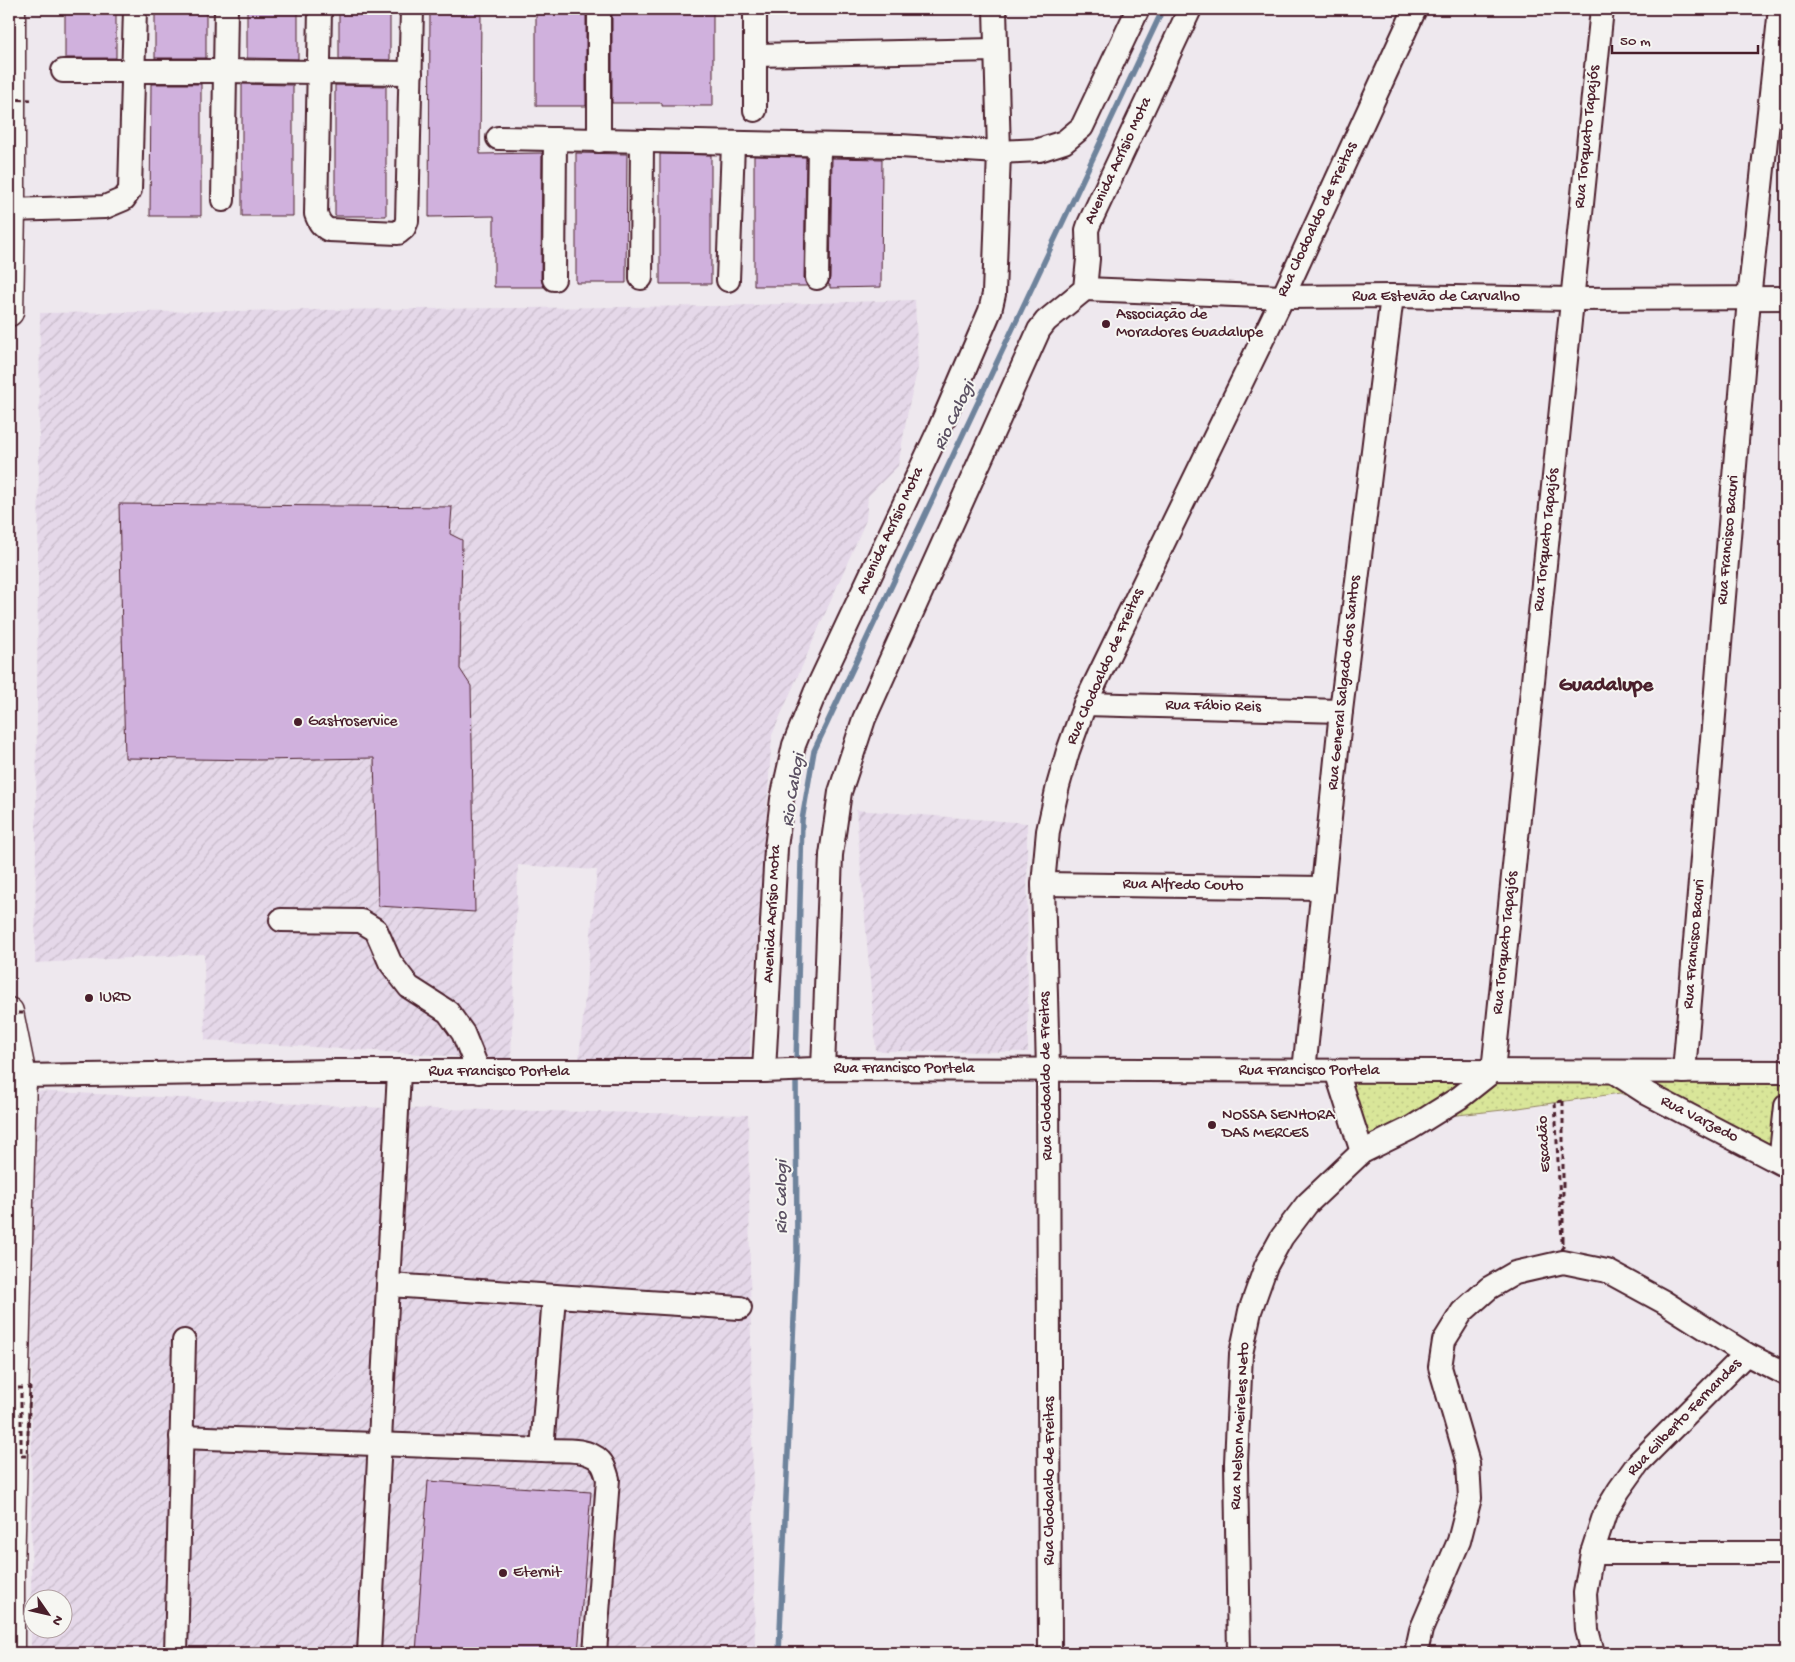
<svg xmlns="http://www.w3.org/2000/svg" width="1795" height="1662" font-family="'Gochi Hand',sans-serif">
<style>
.industrial{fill:url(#industrial-furrows);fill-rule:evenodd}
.park{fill:url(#park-dots);stroke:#928262}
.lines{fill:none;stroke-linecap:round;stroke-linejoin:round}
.stream{stroke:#6e839c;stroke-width:5.5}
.building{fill:#d0b1dd;stroke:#4a1f2b}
.minor-casing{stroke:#4a1f2b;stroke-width:26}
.major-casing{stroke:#4a1f2b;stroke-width:31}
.path{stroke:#4a1f2b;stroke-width:3;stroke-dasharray:5 4;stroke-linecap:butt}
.minor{stroke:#f6f6f2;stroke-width:22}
.major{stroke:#f6f6f2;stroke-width:28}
.path-bridge{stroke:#4a1f2b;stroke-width:3;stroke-dasharray:5 4;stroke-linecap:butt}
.poi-dot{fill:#4a1f2b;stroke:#f6f6f2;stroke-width:2}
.labels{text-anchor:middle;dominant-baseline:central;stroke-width:4;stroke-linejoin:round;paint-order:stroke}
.street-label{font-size:16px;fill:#4a1f2b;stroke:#f6f6f2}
.poi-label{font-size:16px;fill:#4a1f2b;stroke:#f6f6f2;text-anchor:start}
.water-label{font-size:18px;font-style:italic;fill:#5c5163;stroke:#f6f6f2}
.district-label{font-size:21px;font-weight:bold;fill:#4a1f2b;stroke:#f6f6f2}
</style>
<defs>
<pattern id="industrial-furrows" width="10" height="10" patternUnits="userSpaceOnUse" patternTransform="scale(1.25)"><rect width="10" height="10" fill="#e5d8e9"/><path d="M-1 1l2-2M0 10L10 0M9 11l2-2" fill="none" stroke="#c6b9c8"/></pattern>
<pattern id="park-dots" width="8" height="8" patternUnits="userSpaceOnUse" patternTransform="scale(1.25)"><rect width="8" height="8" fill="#d9e699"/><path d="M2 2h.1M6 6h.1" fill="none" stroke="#bcc584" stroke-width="1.8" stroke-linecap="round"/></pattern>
</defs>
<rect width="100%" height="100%" fill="#eee8ee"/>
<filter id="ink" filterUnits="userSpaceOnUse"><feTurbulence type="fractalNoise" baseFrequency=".02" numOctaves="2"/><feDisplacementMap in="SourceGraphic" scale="10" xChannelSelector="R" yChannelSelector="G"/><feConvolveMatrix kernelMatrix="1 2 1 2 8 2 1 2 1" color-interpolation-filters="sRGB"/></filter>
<g filter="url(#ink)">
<g class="industrial">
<path d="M915 300 918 368 909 405 898 466 868 496 866 520 772 735 749 1058 579 1060 597 870 518 865 511 1060 205 1040 204 954 35 963 40 313 717 306Z"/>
<path d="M856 810 1027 823 1028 1052 876 1051Z"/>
<path d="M33 1091 385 1108 748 1115 755 1653H31ZM32 1600H62V1630H32Z"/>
</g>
<path class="park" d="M1786 1073V1090L1778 1159 1762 1150 1620 1093 1512 1109 1403 1121 1365 1147 1347 1081Z"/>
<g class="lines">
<g class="stream">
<path d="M796 1065 802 820 814 751 1163 9"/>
<path d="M779 1653 797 1251 796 1074"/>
</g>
</g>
<g class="building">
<rect x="65" y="9" width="51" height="49"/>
<rect x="155" y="9" width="51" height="49"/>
<path d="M247 9H298V59L247 58Z"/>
<path d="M339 9H390V60L339 59Z"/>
<path d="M430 9H481L480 154 542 153 541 279 544 287H494V216L429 217Z"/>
<rect x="536" y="9" width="50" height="97"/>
<path d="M612 9H713V106H662V103H612Z"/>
<path d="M151 84H201V216H150Z"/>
<path d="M242 84 293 85V216H242Z"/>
<path d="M335 85 386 86V216H335Z"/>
<path d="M576 153 627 154 626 283H576Z"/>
<path d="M660 154 711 155V284H660Z"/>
<path d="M754 156 806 157 804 278 807 286H754Z"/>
<path d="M832 158 882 159 881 287 830 288V285H828L830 278Z"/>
<path d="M119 504 452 507 450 534 462 540 460 669 471 686 475 912 378 906 374 758 260 760 125 758Z"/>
<path d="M428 1481 591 1492 578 1653H416Z"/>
</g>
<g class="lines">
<g class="minor-casing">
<g id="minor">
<path d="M320 9 316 214C319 222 321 226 329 230L398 233 404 228 407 221 412 9"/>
<path d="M755 55 995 50"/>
<path d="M63 71H225L411 73"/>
<path d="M755 110V10"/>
<path d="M498 138 900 146 999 152 995 9"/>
<path d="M599 141V9"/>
<path d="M223 200 226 9"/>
<path d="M11 210 105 207 124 199 130 190 135 9"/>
<path d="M641 278 642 142"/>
<path d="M817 278 819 145"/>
<path d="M554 279 555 139"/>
<path d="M728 280 733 144"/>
<path d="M1085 289 1283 297 1392 296 1571 299 1786 298"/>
<path d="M1085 704 1341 711"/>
<path d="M1043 884 1323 888"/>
<path d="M281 920 361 921 376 930 390 962 409 987 448 1012 463 1033 479 1072"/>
<path d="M823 1069 831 855 840 792 864 719 1039 330 1046 321 1085 289 1088 259 1087 230 1089 224 1190 9"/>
<path d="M764 1071 776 848 782 799 794 745 815 693 938 432 990 311 994 294 999 152 1039 150 1064 142 1082 127 1138 9"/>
<path d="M1304 1071 1341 711 1392 296"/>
<path d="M1336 1071 1362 1152"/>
<path d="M1614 1072 1648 1094 1786 1166"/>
<path d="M1684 1072 1749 299 1780 9"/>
<path d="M22 1076 336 1071H764L815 1069 1786 1072"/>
<path d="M1780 1162 1786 1106"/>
<path d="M389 1285 740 1308"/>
<path d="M181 1437 542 1450C559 1451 587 1447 600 1461 605 1466 606 1473 608 1479L595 1653"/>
<path d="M542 1450 554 1296"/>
<path d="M1592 1553H1786"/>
<path d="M176 1653 184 1341"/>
<path d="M369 1653 399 1072"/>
<path d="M1050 1653 1048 1069 1043 884 1048 831 1058 786 1068 751 1085 704 1283 297 1415 9"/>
<path d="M1239 1653 1236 1463 1241 1354 1250 1311 1266 1266 1282 1237 1307 1204 1362 1152 1411 1128 1459 1098 1493 1071 1602 9"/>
<path d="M1416 1653 1421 1630 1459 1541 1470 1498 1468 1463 1440 1367 1444 1341 1462 1312 1489 1288 1515 1273 1563 1262 1607 1271 1664 1302 1746 1354 1786 1374"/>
<path d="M1593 1653 1587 1630 1585 1593 1592 1553 1605 1513 1619 1490 1639 1462 1746 1354"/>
</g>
</g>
<g class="major-casing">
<g id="major">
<path d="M9 312 11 210V9"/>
<path d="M9 1012 22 1076 10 1572V1653"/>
</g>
</g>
<path class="path" d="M1563 1101V1262L1555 1102Z"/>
<use href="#minor" class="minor"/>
<use href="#major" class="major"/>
<g class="path-bridge">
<path d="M9 99 31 100"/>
<path d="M9 1013H24"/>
<path d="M9 1388H30L27 1456H21V1391"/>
</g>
</g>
</g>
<g class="poi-dot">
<circle cx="1106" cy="324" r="5"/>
<circle cx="298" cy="722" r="5"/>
<circle cx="89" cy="998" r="5"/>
<circle cx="1212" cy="1125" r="5"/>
<circle cx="503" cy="1573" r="5"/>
</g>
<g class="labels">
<g class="street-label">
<text transform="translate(1588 137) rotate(-84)">Rua Torquato Tapajós</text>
<text transform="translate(1119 161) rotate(-65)">Avenida Acrísio Mota</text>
<text transform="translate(1318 220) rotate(-65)">Rua Clodoaldo de Freitas</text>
<text x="1436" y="297">Rua Estevão de Carvalho</text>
<text transform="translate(891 531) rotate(-65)">Avenida Acrísio Mota</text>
<text transform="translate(1547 540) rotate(-84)">Rua Torquato Tapajós</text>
<text transform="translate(1729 540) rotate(-85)">Rua Francisco Bacuri</text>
<text transform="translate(1106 667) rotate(-66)">Rua Clodoaldo de Freitas</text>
<text transform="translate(1345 683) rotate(-84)">Rua General Salgado dos Santos</text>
<text transform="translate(1213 707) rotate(1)">Rua Fábio Reis</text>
<text transform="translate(1183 886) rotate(1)">Rua Alfredo Couto</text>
<text transform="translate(773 914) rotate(-87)">Avenida Acrísio Mota</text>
<text transform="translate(1506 943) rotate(-84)">Rua Torquato Tapajós</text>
<text transform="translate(1695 944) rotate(-85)">Rua Francisco Bacuri</text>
<text x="904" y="1069">Rua Francisco Portela</text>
<text x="1309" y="1071">Rua Francisco Portela</text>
<text x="499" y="1072">Rua Francisco Portela</text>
<text transform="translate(1047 1076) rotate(-91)">Rua Clodoaldo de Freitas</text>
<text transform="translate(1699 1120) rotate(27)">Rua Varzedo</text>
<text transform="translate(1545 1144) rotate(-93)">Escadão</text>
<text transform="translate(1685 1418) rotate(-46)">Rua Gilberto Fernandes</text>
<text transform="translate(1241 1426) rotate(-87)">Rua Nelson Meireles Neto</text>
<text transform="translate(1050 1481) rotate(-90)">Rua Clodoaldo de Freitas</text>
</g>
<g class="poi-label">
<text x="1116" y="315">Associação de<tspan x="1116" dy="18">Moradores Guadalupe</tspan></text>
<text x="308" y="722">Gastroservice</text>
<text x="99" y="998">IURD</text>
<text x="1222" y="1116">NOSSA SENHORA<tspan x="1222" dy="18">DAS MERCES</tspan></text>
<text x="513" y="1573">Eternit</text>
</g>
<g class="water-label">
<text transform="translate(955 416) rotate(-65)">Rio Calogi</text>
<text transform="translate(794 790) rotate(-81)">Rio Calogi</text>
<text transform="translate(782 1197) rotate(-90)">Rio Calogi</text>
</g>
<g class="district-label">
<text x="1606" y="686">Guadalupe</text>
</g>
</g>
<rect width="1795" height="1662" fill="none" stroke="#f6f6f2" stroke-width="30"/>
<rect x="15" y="15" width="1765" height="1632" fill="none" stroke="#4a1f2b" stroke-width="2" filter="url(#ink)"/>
<g transform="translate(48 1614) rotate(124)"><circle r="24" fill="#f6f6f2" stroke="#b1a0a2"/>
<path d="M0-4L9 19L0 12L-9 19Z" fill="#4a1f2b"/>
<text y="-8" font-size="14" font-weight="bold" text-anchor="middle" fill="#4a1f2b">N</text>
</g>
<path d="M1612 45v8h146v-8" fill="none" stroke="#4a1f2b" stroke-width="2.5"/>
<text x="1620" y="45" font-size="15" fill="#4a1f2b" stroke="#f6f6f2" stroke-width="4" paint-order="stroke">50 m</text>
</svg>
